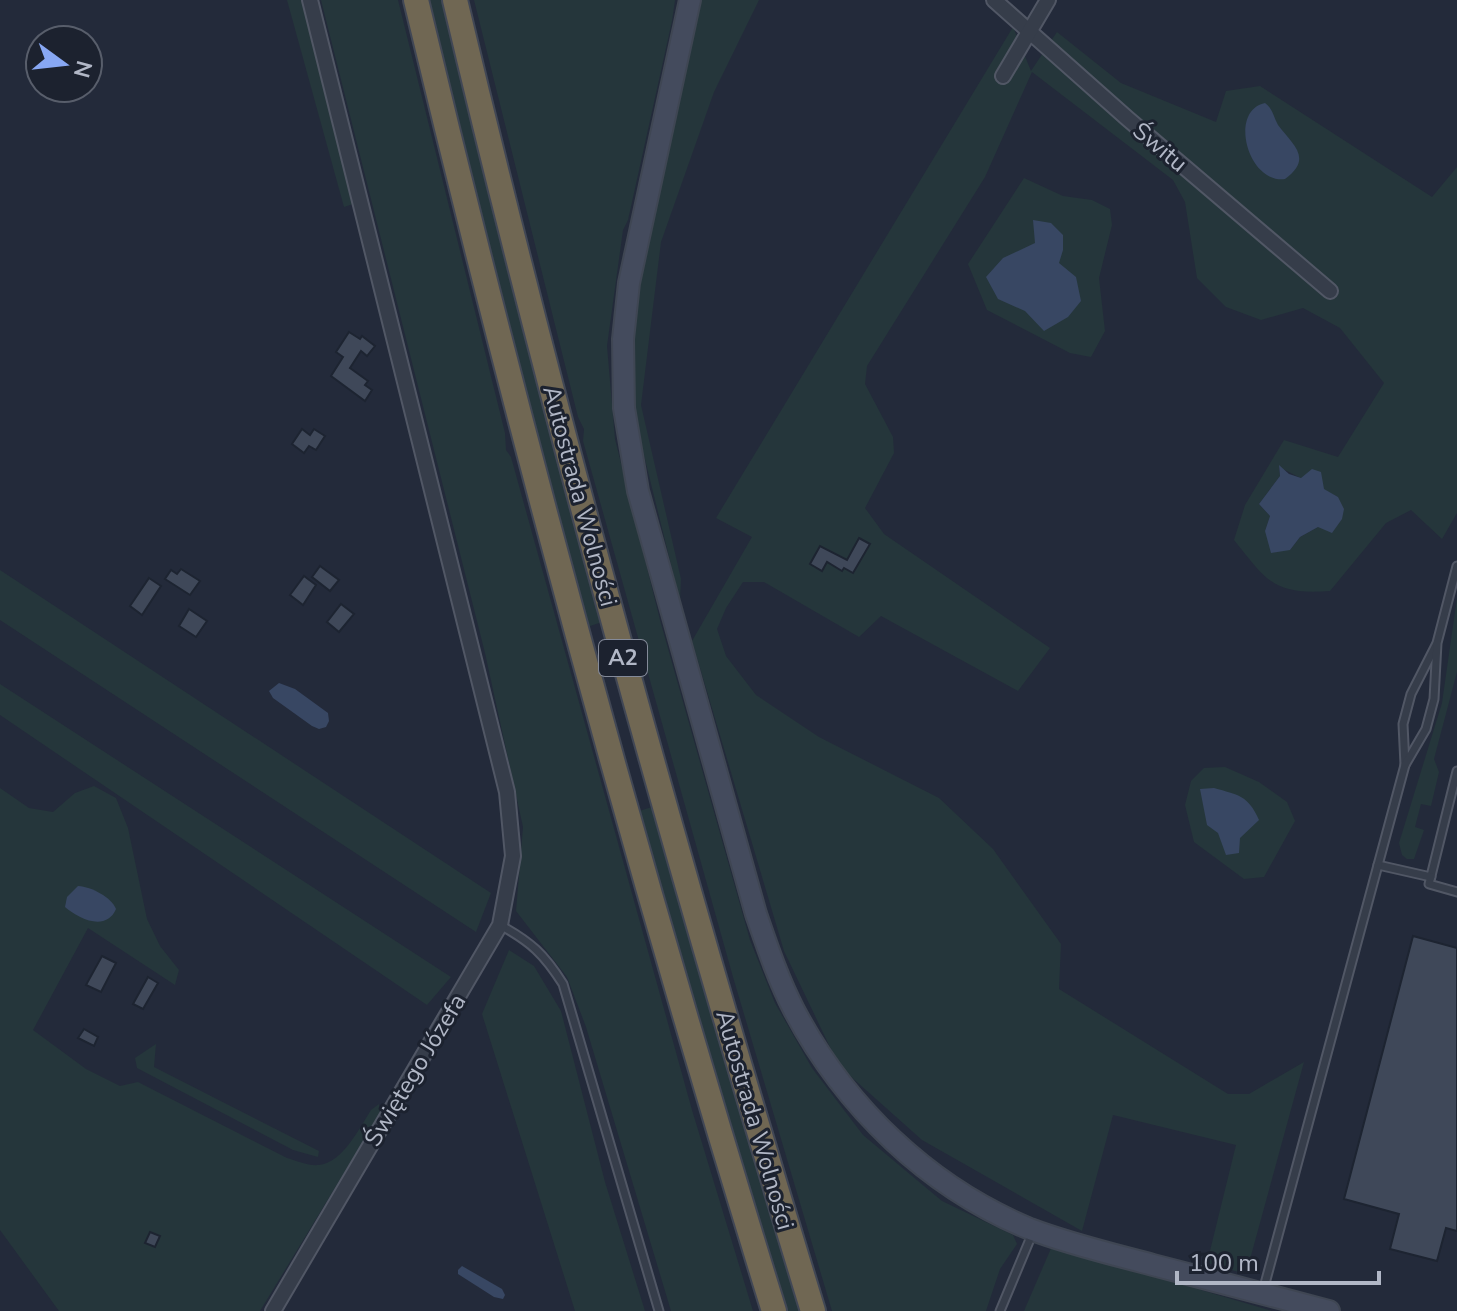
<svg xmlns="http://www.w3.org/2000/svg" width="1457" height="1311" font-family="'Nunito Sans',sans-serif">
<style>
.green{fill:#25363b;fill-rule:evenodd}
.water{fill:#384763}
.building{fill:#3f4859;stroke:#1d2431;stroke-width:2}
.lines{fill:none;stroke-linecap:round;stroke-linejoin:round}
.lane-casing{stroke:#515765;stroke-width:11}
.street-casing{stroke:#515765;stroke-width:18}
.secondary-casing{stroke:#3f4653;stroke-width:24}
.highway-casing{stroke:#414755;stroke-width:28}
.lane{stroke:#363d4a;stroke-width:7}
.street{stroke:#363d4a;stroke-width:14}
.secondary{stroke:#444b5d;stroke-width:20}
.highway{stroke:#706753;stroke-width:24}
.labels{text-anchor:middle;dominant-baseline:central;stroke-width:6;stroke-linejoin:round;paint-order:stroke}
.shield{fill:#1c222f;stroke:#848a99;stroke-width:2}
.shield-label{font-size:22px;font-weight:bold;fill:#b1b7c6}
.street-label{font-size:24px;fill:#b1b7c6;stroke:#1c222f}
</style>
<rect width="100%" height="100%" fill="#232a3a"/>
<g class="green">
<path d="M287 0H302L353 204 344 207Z"/>
<path d="M321 0H398L505 433 506 450 511 457 692 1110 753 1311H671L586 1027 567 977 516 911 523 827 485 653Z"/>
<path d="M424 0H447L602 622 587 627Z"/>
<path d="M474 0H675L672 21 628 220 623 230 607 346 615 439 660 620 750 940 775 1003 812 1068 863 1135 942 1201 1013 1235 1017 1244 1000 1269 986 1311H832L733 977 583 441 584 429 578 417Z"/>
<path d="M698 0H759L714 92 661 242 641 405 681 579 680 601 633 411 632 347 638 290Z"/>
<path d="M1013 27 1031 71 1057 32 1121 83 1216 122 1226 91 1260 86 1432 197 1457 167V513L1442 539 1411 510 1386 523 1330 591C1273 595 1267 581 1234 540L1245 505 1284 440 1338 457 1384 383 1340 328 1303 308 1261 320 1226 307 1197 278 1185 202 1173 180 1032 72 985 177 867 366 865 384 893 437 894 453 865 508 884 534 1050 648 1018 691 881 616 859 637 764 582H743L726 608 717 629 726 656 756 695 819 737 939 798 993 849 1061 944 1059 989 1228 1094H1249L1304 1062 1246 1274 1207 1263 1236 1145 1113 1115 1082 1231 922 1140 839 1066 784 951 692 641 752 537 716 518ZM1279 467 1338 497 1318 527 1300 537 1290 550 1265 531 1270 516 1259 504 1280 476Z"/>
<path d="M1024 178 1063 196 1092 200 1110 209 1112 225 1099 278 1105 331 1091 357 1070 353 987 310 968 264Z"/>
<path d="M0 570 491 893 476 932 0 620Z"/>
<path d="M1457 598V672L1434 759 1439 772 1431 806 1421 804 1415 827 1424 830 1414 859H1407L1402 855 1399 843 1442 703Z"/>
<path d="M0 684 451 977 427 1005 0 715Z"/>
<path d="M1225 767 1259 782 1287 802 1295 821 1264 877 1244 879 1194 842 1185 805 1191 781 1204 768Z"/>
<path d="M94 786 116 798 128 828 147 919 160 946 179 970 175 985 88 928 33 1030 86 1069 120 1086 138 1082 287 1158C297 1161 308 1166 319 1165 342 1163 359 1129 371 1110L379 1104 380 1114 260 1311H59L0 1230V788L29 808 53 812 75 793Z"/>
<path d="M652 807H654L804 1311H782L639 811Z"/>
<path d="M509 950 534 966 561 1011 605 1182 645 1311H575L482 1014Z"/>
<path d="M156 1044 154 1067 319 1151 318 1157 293 1150 137 1068 135 1058Z"/>
<path d="M1052 1246 1272 1311H1024Z"/>
</g>
<g class="water">
<path d="M1265 103C1273 109 1273 116 1278 125 1292 144 1314 158 1285 179 1248 184 1228 111 1265 103Z"/>
<path d="M1033 220 1051 223 1063 235V250L1059 263 1076 277 1081 301 1068 317 1044 331 1025 311 998 299 986 277 1003 258 1035 243Z"/>
<path d="M1279 465 1289 474 1301 478 1312 469 1321 472 1324 489 1338 497 1344 509 1342 519 1332 533 1318 527 1300 537 1290 550 1271 553 1265 531 1270 516 1259 504 1280 476Z"/>
<path d="M279 683 295 689 328 713 329 721 326 727 319 729 312 726 273 698 269 691Z"/>
<path d="M1214 788C1238 795 1248 795 1259 820L1240 838 1239 853 1226 855 1218 833 1207 825 1200 789Z"/>
<path d="M78 886C92 887 111 897 116 909 106 932 79 919 65 907L67 897Z"/>
<path d="M462 1266 502 1289 505 1295 503 1299 494 1297 458 1274V1270Z"/>
</g>
<g class="building">
<path d="M349 332 360 339 362 336 375 346 367 356 361 351 350 368 368 381 365 385 372 390 365 401 331 376 343 357 336 352Z"/>
<path d="M302 429 310 435 314 429 325 436 316 450 309 446 304 453 292 444Z"/>
<path d="M859 538 870 544 853 573 844 568 842 571 827 562 822 571 810 564 820 546 847 560Z"/>
<path d="M320 566 339 580 330 591 312 577Z"/>
<path d="M181 569 200 581 190 595 165 579 171 570 177 574Z"/>
<path d="M304 576 316 585 303 605 290 595Z"/>
<path d="M149 578 161 586 142 615 130 606Z"/>
<path d="M341 604 354 614 339 632 327 622Z"/>
<path d="M189 609 207 621 196 637 179 626Z"/>
<path d="M1413 936 1457 948V1231L1446 1228 1437 1261 1390 1249 1399 1214 1344 1199Z"/>
<path d="M102 956 116 963 101 992 86 985Z"/>
<path d="M148 977 158 983 143 1009 133 1004Z"/>
<path d="M84 1029 98 1037 94 1046 78 1038Z"/>
<path d="M150 1232 160 1236 155 1247 145 1243Z"/>
</g>
<g class="lines">
<g class="lane-casing">
<g id="lane">
<path d="M1405 765 1403 724 1411 694 1436 645"/>
<path d="M1457 771 1429 884 1457 892"/>
<path d="M1378 865 1431 877"/>
<path d="M500 925C531 942 544 954 563 984L659 1311"/>
<path d="M1263 1291 1405 765 1426 729 1434 699 1437 643 1457 566"/>
<path d="M1000 1311 1033 1232"/>
</g>
</g>
<g class="street-casing">
<g id="street">
<path d="M994 0 1128 119 1330 291"/>
<path d="M1003 76 1048 0"/>
<path d="M273 1311 500 925 513 856 507 792 310 0"/>
</g>
</g>
<g class="secondary-casing">
<path id="secondary" d="M690 0 629 283 623 339 624 408 638 491 756 914C767 946 778 979 794 1010 845 1107 928 1187 1030 1229 1069 1244 1112 1254 1153 1265 1212 1280 1271 1296 1329 1311"/>
</g>
<g class="highway-casing">
<g id="highway">
<path d="M416 0C521 441 640 878 774 1311"/>
<path d="M455 0C559 441 681 877 813 1311"/>
</g>
</g>
<use href="#lane" class="lane"/>
<use href="#street" class="street"/>
<use href="#secondary" class="secondary"/>
<use href="#highway" class="highway"/>
</g>
<g class="labels">
<rect class="shield" x="599" y="640" width="48" height="36" rx="6"/>
<g class="shield-label">
<text x="623" y="658">A2</text>
</g>
<g class="street-label">
<text transform="translate(1160 147) rotate(40)">Świtu</text>
<text transform="translate(580 496) rotate(75)">Autostrada Wolności</text>
<text transform="translate(415 1070) rotate(-59)">Świętego Józefa</text>
<text transform="translate(755 1120) rotate(74)">Autostrada Wolności</text>
</g>
</g>
<g transform="translate(64 64) rotate(105)"><circle r="38" fill="#1c222f" stroke="#585e6b" stroke-width="2"/>
<path d="M0-6L14 30L0 20L-14 30Z" fill="#88a8f4"/>
<text y="-12" font-size="22" font-weight="bold" text-anchor="middle" fill="#b1b7c6">N</text>
</g>
<path d="M1177 1271v12h202v-12" fill="none" stroke="#b1b7c6" stroke-width="4"/>
<text x="1189" y="1271" font-size="24" fill="#b1b7c6" stroke="#1c222f" stroke-width="6" paint-order="stroke">100 m</text>
</svg>
